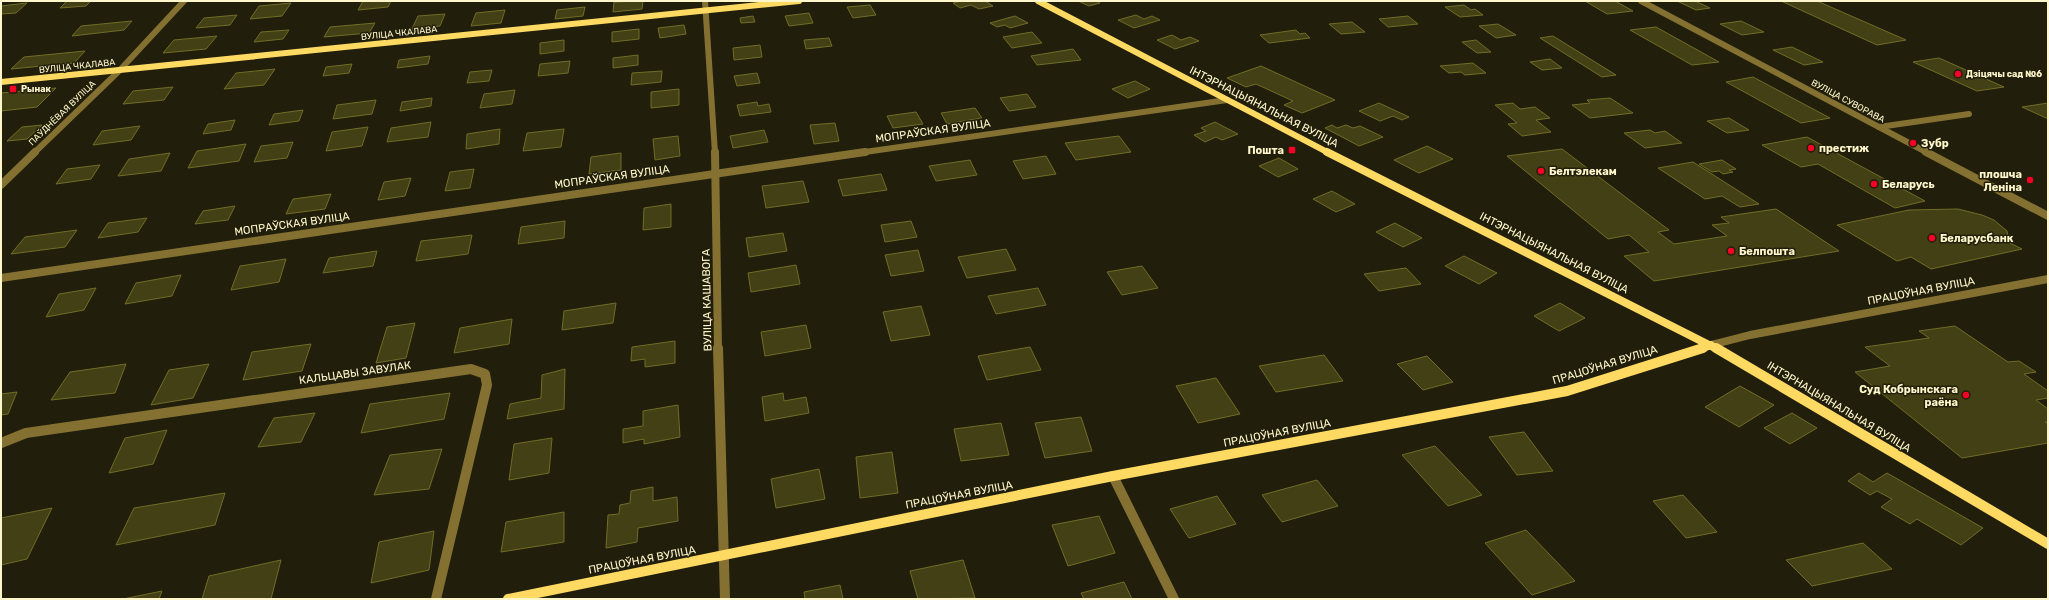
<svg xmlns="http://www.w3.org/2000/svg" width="2049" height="600" font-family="Rubik,sans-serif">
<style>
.building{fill:#434016;stroke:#716c26}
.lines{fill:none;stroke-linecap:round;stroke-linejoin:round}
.street-far2{stroke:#847132;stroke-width:6}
.street-far1{stroke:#847132;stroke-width:8}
.street{stroke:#847132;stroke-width:10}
.secondary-far2{stroke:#ffda62;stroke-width:6}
.secondary-far1{stroke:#ffda62;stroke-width:8}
.secondary{stroke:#ffda62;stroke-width:10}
.poi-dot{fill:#f60028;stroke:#211f0b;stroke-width:1.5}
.labels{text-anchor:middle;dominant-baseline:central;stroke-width:3;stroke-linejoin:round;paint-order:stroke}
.far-street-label{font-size:9px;fill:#fff7cb;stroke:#211f0b}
.far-poi-label{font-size:9px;font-weight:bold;fill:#fff7cb;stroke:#211f0b;text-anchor:start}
.street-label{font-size:11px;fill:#fff7cb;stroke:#211f0b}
.poi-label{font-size:11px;font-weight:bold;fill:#fff7cb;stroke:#211f0b;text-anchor:start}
</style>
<rect width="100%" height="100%" fill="#211f0b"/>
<g class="building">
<path d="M67 1H91L86 6 60 8Z"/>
<path d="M363 1H391L388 7 358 10Z"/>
<path d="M643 1 642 9 613 12 614 2Z"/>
<path d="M961 1H985L993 6 979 9 971 5 960 8 953 3Z"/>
<path d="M1078 1H1096L1100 3 1089 6Z"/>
<path d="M1585 1H1615L1633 11 1607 14Z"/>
<path d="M1677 1H1695L1710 8 1696 10Z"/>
<path d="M1781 1H1817L1906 40 1877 45Z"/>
<path d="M27 3 16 13 1 14V6Z"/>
<path d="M291 3 282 16 250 19 259 6Z"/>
<path d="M870 5 876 15 853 18 847 7Z"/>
<path d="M1464 5 1471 10 1475 9 1483 15 1460 17 1445 7Z"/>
<path d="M585 7 583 16 555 19 557 10Z"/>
<path d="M505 10 501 23 471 26 476 13Z"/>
<path d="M809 13 813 23 789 26 785 16Z"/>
<path d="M445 14 440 26 412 29 418 16Z"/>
<path d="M237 15 230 25 196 28 204 18Z"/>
<path d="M1136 15 1144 19 1152 16 1160 20 1134 28 1118 20Z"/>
<path d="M753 16 755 22 741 23 740 18Z"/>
<path d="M1015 16 1028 23 1010 28 1005 25 997 27 990 23Z"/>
<path d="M1408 16 1418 24 1388 27 1379 19Z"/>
<path d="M132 21 124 30 72 36 81 26Z"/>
<path d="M1741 21 1764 32 1742 35 1720 24Z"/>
<path d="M1352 22 1365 32 1341 34 1329 24Z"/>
<path d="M375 23 369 33 324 37 330 27Z"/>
<path d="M1498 24 1516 35 1496 38 1479 26Z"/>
<path d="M684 25 686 34 660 38 658 28Z"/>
<path d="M1656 27 1719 62 1692 65 1630 30Z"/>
<path d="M639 29V39L612 42V32Z"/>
<path d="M289 30 283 39 254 42 261 32Z"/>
<path d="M1296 30 1300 34 1305 33 1310 38 1269 43 1260 35Z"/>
<path d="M1032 32 1042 43 1012 48 1003 37Z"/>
<path d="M1172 35 1181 40 1190 37 1199 41 1175 49 1157 40Z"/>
<path d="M217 36 206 49 163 53 174 40Z"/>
<path d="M1553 36 1616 75 1602 77 1540 38Z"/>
<path d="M829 38 832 46 806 49 804 40Z"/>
<path d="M564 40V51L540 54V43Z"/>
<path d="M1476 40 1491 52 1477 53 1462 42Z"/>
<path d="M760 45 762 57 734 60 733 48Z"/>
<path d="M1792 47 1823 62 1804 65 1773 50Z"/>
<path d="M1073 49 1081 60 1037 65 1031 56Z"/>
<path d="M85 51 74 63 11 69 24 57Z"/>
<path d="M638 55V65L613 68V58Z"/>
<path d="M430 56 428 64 397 68 399 60Z"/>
<path d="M1939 58 2004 87 1977 91 1913 62Z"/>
<path d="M1550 59 1562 68 1542 70 1530 62Z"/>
<path d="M570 61 568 73 538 76 540 64Z"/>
<path d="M1473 63 1486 73 1465 75 1461 72 1449 73 1440 66Z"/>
<path d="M352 64 349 73 323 76 326 67Z"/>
<path d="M1261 66 1335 100 1302 113 1284 105 1293 101 1256 84 1246 87 1227 78Z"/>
<path d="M275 69 264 85 224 89 236 73Z"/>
<path d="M492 70 489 81 467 83 470 72Z"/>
<path d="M662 71 661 82 631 85 632 73Z"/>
<path d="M757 73 760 83 737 86 734 76Z"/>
<path d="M1753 77 1830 118 1801 123 1726 82Z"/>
<path d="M1135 81 1150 89 1128 98 1112 89Z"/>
<path d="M173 87 164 100 123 104 133 91Z"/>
<path d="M56 88 37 107 1 111V93Z"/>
<path d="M679 89V105L651 108V92Z"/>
<path d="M515 90 512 104 480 108 484 94Z"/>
<path d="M1027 94 1036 107 1009 111 1000 98Z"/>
<path d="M432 98 431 106 400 111 402 102Z"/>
<path d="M1610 98 1633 113 1590 118 1572 105 1590 103 1587 100Z"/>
<path d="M376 100 372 114 333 119 337 105Z"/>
<path d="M757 102 758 106 769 104 771 112 740 116 737 105Z"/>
<path d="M1379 103 1409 117 1402 120 1393 116 1380 121 1359 111Z"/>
<path d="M1513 103 1520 109 1535 107 1550 118 1536 120 1551 132 1522 136 1508 124 1517 123 1495 105Z"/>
<path d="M2048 103V118H2046L2022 107Z"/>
<path d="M975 108 982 118 947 124 941 113Z"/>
<path d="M303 110 299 121 269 125 274 114Z"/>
<path d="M916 112 923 124 893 128 887 116Z"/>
<path d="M1729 118 1749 130 1727 133 1707 121Z"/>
<path d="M235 120 231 130 203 134 208 124Z"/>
<path d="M431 122 428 137 387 142 391 128Z"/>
<path d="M1215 122 1238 134 1222 140 1216 137 1205 142 1194 135 1206 131 1201 128Z"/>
<path d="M835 123 839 141 814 144 810 125Z"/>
<path d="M42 125 27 139 7 141 22 127Z"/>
<path d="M1332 125 1337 128 1346 125 1353 128 1360 126 1383 137 1359 146 1325 128Z"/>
<path d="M140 126 131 140 93 145 102 131Z"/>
<path d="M368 127 362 146 326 151 332 132Z"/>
<path d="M500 129 499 144 466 149 467 134Z"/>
<path d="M564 129 561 147 523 151 527 133Z"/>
<path d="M764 130 768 142 733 148 730 136Z"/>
<path d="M1650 130 1655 133 1665 131 1682 143 1645 148 1624 133Z"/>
<path d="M678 136 680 156 655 160 653 139Z"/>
<path d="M1119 136 1131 152 1076 160 1065 143Z"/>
<path d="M1807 137 1925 201 1895 208 1818 164 1801 167 1762 145Z"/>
<path d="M293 142 287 158 254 162 261 146Z"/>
<path d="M246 144 239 161 188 168 197 151Z"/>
<path d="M1427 146 1453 159 1419 173 1394 160Z"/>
<path d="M1562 149 1669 230 1658 232 1674 244 1727 236 1712 225 1729 223 1721 217 1776 209 1839 251 1654 281 1624 256 1649 252 1629 235 1608 239 1507 156Z"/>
<path d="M170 153 161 171 118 176 129 159Z"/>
<path d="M621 153V170L589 174 591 157Z"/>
<path d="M1046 156 1056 174 1023 179 1013 161Z"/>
<path d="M1279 158 1298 169 1278 177 1259 166Z"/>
<path d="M970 160 977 175 936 181 929 166Z"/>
<path d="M1722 160 1736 169 1729 170 1733 172 1723 174 1719 171 1712 172 1699 164Z"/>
<path d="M1693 162 1759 204 1740 207 1722 196 1705 199 1658 168Z"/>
<path d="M100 165 91 179 56 184 67 169Z"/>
<path d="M474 169 470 188 445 191 450 172Z"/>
<path d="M881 174 887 190 843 196 838 180Z"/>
<path d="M411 178 405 196 378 200 384 182Z"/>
<path d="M803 181 809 202 766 208 762 186Z"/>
<path d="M1332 191 1355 204 1336 212 1313 199Z"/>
<path d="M331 194 325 209 286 214 293 199Z"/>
<path d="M671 204V227L643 230 644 208Z"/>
<path d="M235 206 228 220 195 224 203 211Z"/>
<path d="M1958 209 1982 215 1994 220 2007 231 2008 236 2004 240 2022 249 1931 269 1911 257 1897 261 1837 225 1909 210Z"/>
<path d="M147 218 138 232 98 238 108 223Z"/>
<path d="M565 221 564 238 518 244 521 227Z"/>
<path d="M911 221 917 237 885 242 881 225Z"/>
<path d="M1395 223 1422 238 1403 247 1376 232Z"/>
<path d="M77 230 65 247 11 254 25 237Z"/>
<path d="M783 233 787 251 749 257 746 238Z"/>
<path d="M472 235 468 254 416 261 421 241Z"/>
<path d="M1006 249 1016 270 967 278 958 257Z"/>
<path d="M918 250 924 271 891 276 885 255Z"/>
<path d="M377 251 373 266 323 273 329 258Z"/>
<path d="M1464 256 1497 273 1479 284 1445 266Z"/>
<path d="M286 259 279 282 231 290 240 266Z"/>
<path d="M796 265 800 284 751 292 748 273Z"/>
<path d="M1142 266 1158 288 1122 295 1107 272Z"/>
<path d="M1406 268 1421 284 1379 291 1364 274Z"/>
<path d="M181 275 172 296 125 304 136 283Z"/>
<path d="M96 288 84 310 46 317 59 294Z"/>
<path d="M1038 288 1046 305 996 314 988 296Z"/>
<path d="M616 303 613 323 562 330 564 311Z"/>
<path d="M1560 303 1585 318 1559 331 1534 316Z"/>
<path d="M921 306 930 335 891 341 883 312Z"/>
<path d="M512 319 509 344 454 353 460 328Z"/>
<path d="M415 323 406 358 376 363 387 327Z"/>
<path d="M806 325 811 348 765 356 761 332Z"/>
<path d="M1955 326 2008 362 2019 361 2036 372 2024 374 2048 391V398L2036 400 2048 409V422H2045L2048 424V443L1962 458 1855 372 1890 366 1865 347 1929 338 1919 331Z"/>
<path d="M675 341V363L645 367V359L631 361 632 347Z"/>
<path d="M311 344 302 371 243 380 252 352Z"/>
<path d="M1030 347 1041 370 987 380 978 356Z"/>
<path d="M1324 355 1343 381 1276 392 1259 366Z"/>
<path d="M1427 356 1453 382 1423 390 1397 364Z"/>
<path d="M126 364 115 393 51 400 70 372Z"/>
<path d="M209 364 193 398 151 405 169 370Z"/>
<path d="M565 369 564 409 507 419 510 404 541 398 542 375Z"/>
<path d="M1216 378 1240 414 1198 423 1176 386Z"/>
<path d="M1740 386 1774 405 1739 427 1705 407Z"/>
<path d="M17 392 8 414 1 415V394Z"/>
<path d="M450 393 444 419 361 433 370 404Z"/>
<path d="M783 393 784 401 806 397 809 413 765 421 762 397Z"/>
<path d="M678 405 680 437 644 444V439L623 443V429L643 426V411Z"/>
<path d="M315 413 301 442 258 447 274 418Z"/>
<path d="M1792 413 1817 428 1790 444 1764 428Z"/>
<path d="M1081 417 1092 451 1045 458 1035 423Z"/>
<path d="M1001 423 1009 455 961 461 954 429Z"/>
<path d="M167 430 153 464 109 473 125 438Z"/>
<path d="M1524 432 1553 471 1517 475 1489 437Z"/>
<path d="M552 438 549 473 509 480 514 444Z"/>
<path d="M1435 446 1482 495 1448 506 1402 455Z"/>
<path d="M442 449 429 489 374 495 390 455Z"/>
<path d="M892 452 898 493 860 498 856 457Z"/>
<path d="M819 469 825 499 776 508 771 479Z"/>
<path d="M1859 473 1873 482 1887 473 1983 528 1961 545 1917 519 1910 524 1881 507 1892 499 1877 491 1870 495 1848 481Z"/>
<path d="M1317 480 1338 506 1282 522 1262 495Z"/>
<path d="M653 487V501L677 497 678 521 638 528 637 542 606 548 608 515 619 514 620 505 630 503 631 491Z"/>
<path d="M225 493 215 525 116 545 134 508Z"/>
<path d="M1683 495 1717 532 1686 538 1653 501Z"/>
<path d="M1217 496 1236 524 1189 538 1170 509Z"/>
<path d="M52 508 27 559 1 565V518Z"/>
<path d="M564 512V542L501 552 506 522Z"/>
<path d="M1099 516 1115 553 1068 566 1052 525Z"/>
<path d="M1526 530 1575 581 1532 595 1485 543Z"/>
<path d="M434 531 429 570 371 583 379 542Z"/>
<path d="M1863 543 1892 569 1812 586 1786 560Z"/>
<path d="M281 560 271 599H202L209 576Z"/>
<path d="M963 560 975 598 918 599 910 571Z"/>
<path d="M1124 582 1132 599H1084L1081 593Z"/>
<path d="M840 585 843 599H805L804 592Z"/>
<path d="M162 591 159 599H123Z"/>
</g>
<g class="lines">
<g class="street-far2">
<path d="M705 1 715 153"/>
<path d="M1641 1 1928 153"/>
<path d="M1879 127 1969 114"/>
<path d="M34 153 119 71 184 1"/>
<path d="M858 153 1227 100"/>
</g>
<g class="street-far1">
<path d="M715 152 718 349"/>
<path d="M1926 152 2048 216"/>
<path d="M1 185 35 152"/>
<path d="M1 278 865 152"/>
<path d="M1711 345 1750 335 2048 279"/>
</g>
<g class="street">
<path d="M718 348 725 599"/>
<path d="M1 443 26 433 471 369 485 374 487 385 436 599"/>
<path d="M1113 476 1174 599"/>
</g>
<g class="secondary-far2">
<path d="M1038 1 1329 153"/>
<path d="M1 82 799 1"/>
</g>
<g class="secondary-far1">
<path d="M1327 152 1717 349"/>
<path d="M1700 349 1711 345"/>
</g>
<g class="secondary">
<path d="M1716 348 2048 544"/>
<path d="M508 599 1113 476 1567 391 1703 348"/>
</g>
</g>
<g class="poi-dot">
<circle cx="1958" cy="74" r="4"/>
<rect x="9" y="85" width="8" height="8" rx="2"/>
<circle cx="1913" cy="143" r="4"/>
<circle cx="1811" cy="148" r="4"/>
<rect x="1288" y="146" width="8" height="8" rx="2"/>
<circle cx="1541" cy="171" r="4"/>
<circle cx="2030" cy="180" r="4"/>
<circle cx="1874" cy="184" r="4"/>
<circle cx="1932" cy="238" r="4"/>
<circle cx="1731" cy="251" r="4"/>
<circle cx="1966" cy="395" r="4"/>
</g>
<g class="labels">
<g class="far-street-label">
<text transform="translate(399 33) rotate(-6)">ВУЛІЦА ЧКАЛАВА</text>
<text transform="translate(77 66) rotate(-6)">ВУЛІЦА ЧКАЛАВА</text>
<text transform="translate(1848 101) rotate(28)">ВУЛІЦА СУВОРАВА</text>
<text transform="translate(62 113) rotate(-44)">ПАЎДНЁВАЯ ВУЛІЦА</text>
</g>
<g class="far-poi-label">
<text x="1966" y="74">Дзіцячы сад №6</text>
<text x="21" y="89">Рынак</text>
</g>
<g class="street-label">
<text transform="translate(1264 107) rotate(27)">ІНТЭРНАЦЫЯНАЛЬНАЯ ВУЛІЦА</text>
<text transform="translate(933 131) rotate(-8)">МОПРАЎСКАЯ ВУЛІЦА</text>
<text transform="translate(612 177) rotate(-8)">МОПРАЎСКАЯ ВУЛІЦА</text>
<text transform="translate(292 224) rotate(-8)">МОПРАЎСКАЯ ВУЛІЦА</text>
<text transform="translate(1554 253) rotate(27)">ІНТЭРНАЦЫЯНАЛЬНАЯ ВУЛІЦА</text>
<text transform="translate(1921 291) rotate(-11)">ПРАЦОЎНАЯ ВУЛІЦА</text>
<text transform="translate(707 300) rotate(-91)">ВУЛІЦА КАШАВОГА</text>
<text transform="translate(1605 365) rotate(-17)">ПРАЦОЎНАЯ ВУЛІЦА</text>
<text transform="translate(355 373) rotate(-8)">КАЛЬЦАВЫ ЗАВУЛАК</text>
<text transform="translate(1839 407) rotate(31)">ІНТЭРНАЦЫЯНАЛЬНАЯ ВУЛІЦА</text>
<text transform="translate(1277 433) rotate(-11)">ПРАЦОЎНАЯ ВУЛІЦА</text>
<text transform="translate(959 495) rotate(-11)">ПРАЦОЎНАЯ ВУЛІЦА</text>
<text transform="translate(642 560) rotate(-11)">ПРАЦОЎНАЯ ВУЛІЦА</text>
</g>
<g class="poi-label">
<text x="1921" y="143">Зубр</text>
<text x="1819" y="148">престиж</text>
<text x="1284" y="150" text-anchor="end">Пошта</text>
<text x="1549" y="171">Белтэлекам</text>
<text x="2022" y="174" text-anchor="end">плошча<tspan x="2022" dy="13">Леніна</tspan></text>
<text x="1882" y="184">Беларусь</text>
<text x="1940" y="238">Беларусбанк</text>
<text x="1739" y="251">Белпошта</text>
<text x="1958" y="389" text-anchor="end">Суд Кобрынскага<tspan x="1958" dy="13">раёна</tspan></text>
</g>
</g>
<rect width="2049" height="600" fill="none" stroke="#fff7cb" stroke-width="4"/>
</svg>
